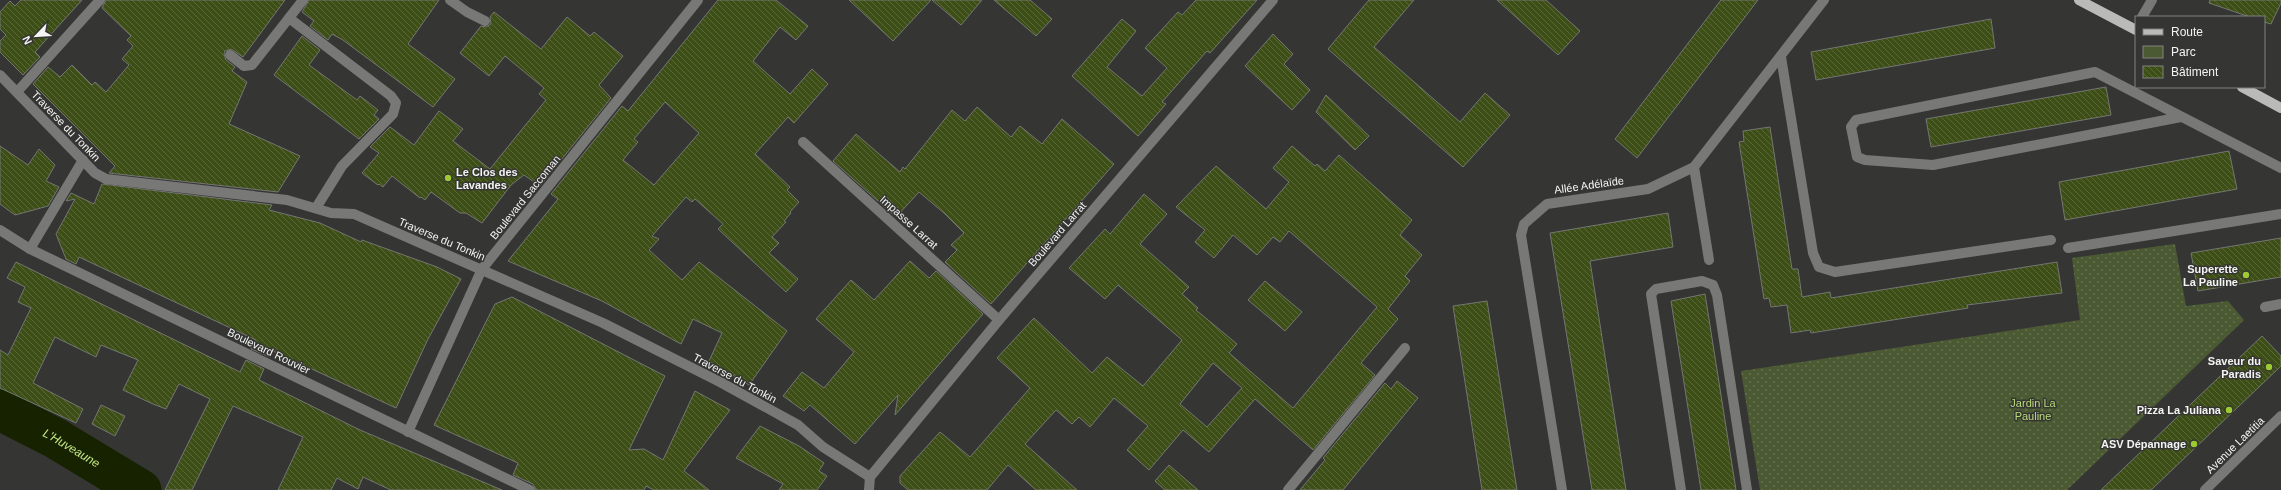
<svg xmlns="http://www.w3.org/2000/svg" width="2281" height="490" font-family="Arial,sans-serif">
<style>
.green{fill:url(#green-dots)}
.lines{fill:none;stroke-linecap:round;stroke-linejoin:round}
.river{stroke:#172200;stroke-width:41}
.building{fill:url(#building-back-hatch);stroke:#747672;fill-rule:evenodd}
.minor{stroke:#787977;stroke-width:10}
.major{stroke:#babbb8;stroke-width:10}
.poi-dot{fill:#9dca30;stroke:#353633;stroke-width:1.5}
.labels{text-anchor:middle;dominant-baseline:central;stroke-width:3;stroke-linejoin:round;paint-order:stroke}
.street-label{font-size:11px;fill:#f4f5f3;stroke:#353633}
.poi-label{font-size:11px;font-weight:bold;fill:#f4f5f3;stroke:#353633;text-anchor:end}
.park-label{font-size:11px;fill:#b8db77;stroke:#353633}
.water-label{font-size:12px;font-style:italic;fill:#c3e783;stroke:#353633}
</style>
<defs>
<pattern id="green-dots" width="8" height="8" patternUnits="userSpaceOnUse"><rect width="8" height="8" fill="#4c5a33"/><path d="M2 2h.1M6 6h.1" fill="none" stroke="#667251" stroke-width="1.8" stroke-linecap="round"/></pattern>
<pattern id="building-back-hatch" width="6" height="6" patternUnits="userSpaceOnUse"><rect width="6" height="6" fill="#3d4e17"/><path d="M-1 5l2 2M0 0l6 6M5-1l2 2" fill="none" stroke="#5a6839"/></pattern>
</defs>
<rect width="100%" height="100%" fill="#353633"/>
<path class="green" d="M2175 244 2186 306 2228 301 2244 320 2067 490H1760L1741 371 2080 320 2072 258Z"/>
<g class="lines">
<path class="river" id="s1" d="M0 410 55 438 141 490"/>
</g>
<g class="building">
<path d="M21 0H82L35 52 40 57 23 75 0 52V41L6 35 0 29V12L10 1 15 6Z"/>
<path d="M106 0H285L243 57 231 49 225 51 224 54 226 60 235 67 232 71 247 82 229 124 300 156 278 192 109 173 115 166 33 84 48 67 60 77 72 65 92 85 95 82 106 92 129 65 122 59 133 46 127 40 131 36 102 8Z"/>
<path d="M309 0H439L408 44 455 79 433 107 343 40 332 34 328 40 310 26 314 21 302 12Z"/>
<path d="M718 0H776L808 26 796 40 780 27 753 61 790 94 812 69 828 84 794 123 788 117 755 154 790 187 787 190 799 202 790 212 791 213 784 221 786 222 772 237 779 243 769 253 798 279 786 292 718 229 723 224 695 199 692 202 686 197 652 236 659 239 649 250 682 280 699 262 787 331 749 385 709 361 722 333 693 319 681 344 602 301 508 261 558 199 551 194 622 106 628 111ZM665 102 699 133 654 185 623 160 638 142 634 139Z"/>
<path d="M849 0H931L893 41Z"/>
<path d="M932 0H982L961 25Z"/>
<path d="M994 0H1030L1052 19 1036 36Z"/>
<path d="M1196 0H1257L1210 53 1207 51 1162 102 1166 104 1138 136 1072 76 1122 19 1136 31 1107 67 1142 96 1167 68 1145 48 1178 12 1182 15Z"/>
<path d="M1369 0H1414L1374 47 1460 122 1485 93 1510 115 1463 167 1328 49Z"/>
<path d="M1497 0H1546L1580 31 1558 55Z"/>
<path d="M1721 0H1758L1637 158 1615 139Z"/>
<path d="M2210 0H2281V3L2271 24 2264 22V17H2250L2209 3Z"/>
<path d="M494 12 541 49 567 17 590 36 594 32 623 56 599 85 611 98 540 186 524 175 511 185 482 223 466 213H460L431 192 425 200 421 197 420 198 392 176 383 187 379 184 378 185 362 173 379 153 370 147 390 127 414 145 439 111 463 129 453 141 490 169 519 133 546 100 539 94 544 88 505 56 489 76 460 53 481 26 486 27 491 24 490 17Z"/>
<path d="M1991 19 1995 48 1816 80 1811 52Z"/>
<path d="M1273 34 1293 54 1284 64 1310 90 1292 110 1245 66Z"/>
<path d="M302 36 320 50 309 65 357 100 360 96 378 110 374 115 379 119 359 139 274 75Z"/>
<path d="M2106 87 2111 115 1931 147 1926 119Z"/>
<path d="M1326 95 1369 136 1355 150 1316 112Z"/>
<path d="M977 107 1011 137 1020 126 1042 144 1062 119 1114 164 991 304 945 262 957 250 951 245 964 233 944 213 919 192 896 217 833 161 856 134 900 172 903 167 905 169 952 110 965 121Z"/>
<path d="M1770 127 1792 269H1798L1802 297 1830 292 1831 298 2057 262 2062 293 1967 305 1968 308 1811 333 1810 330 1791 333 1787 305 1771 307 1769 298 1764 299 1739 142 1744 141 1743 131Z"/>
<path d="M0 146 28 165 39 149 55 165 46 181 59 187 48 206 15 215 0 204Z"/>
<path d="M1292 146 1315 166 1317 164 1325 171 1339 155 1412 220 1400 235 1422 255 1405 276 1410 281 1388 309 1398 319 1361 363 1375 375 1313 450 1255 399 1209 452 1183 430 1149 470 1127 450 1148 426 1114 398 1090 427 1079 417 1072 424 1056 410 1025 444 1077 490H1036L1008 465 987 490H908L900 483V476L940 432 970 457 1030 388 997 358 1034 318 1092 373 1107 357 1143 386 1182 340 1118 285 1105 299 1069 268 1105 229 1110 234 1144 194 1167 214 1140 244 1189 287 1182 294 1198 308 1196 310 1237 344 1229 353 1293 408 1377 307 1289 231 1280 242 1273 237 1257 255 1233 235 1214 258 1195 242 1205 230 1176 207 1216 166 1266 209 1289 182 1273 168ZM1213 363 1242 388 1207 427 1180 404Z"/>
<path d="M2229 151 2237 189 2065 220 2059 182Z"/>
<path d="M102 184 272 205 269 210 320 223 361 242 362 240 437 267 461 279 428 339 396 408 273 351 270 357 251 349 256 340 79 257 76 264 66 259 56 234 75 199 66 201 71 193 94 204Z"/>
<path d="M1668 213 1673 247 1590 261 1626 490H1592L1550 233Z"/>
<path d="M2281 238V277L2198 291 2191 253Z"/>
<path d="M910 261 929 278 936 271 983 314 895 415 898 395 855 444 810 405 804 411 783 396 802 372 824 388 854 352 816 319 851 280 874 300Z"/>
<path d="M16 262 240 372 246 360 264 369 259 380 360 430 502 490H391L363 477 358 489 337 478 331 490H278L303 437 233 406 192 490H165L210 399 179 384 166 409 153 404 123 390 138 360 101 345 96 357 55 337 33 383 83 409 76 423 0 388V350L8 355 31 308 18 302 25 287 7 278Z"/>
<path d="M1265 281 1302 312 1285 331 1248 300Z"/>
<path d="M1705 294 1736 490H1701L1671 301Z"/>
<path d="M512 297 665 376 629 450 644 449 663 460 695 391 730 410 684 471 709 490H654L646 486 644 490H536L533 484 513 475 518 463 434 425 495 304Z"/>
<path d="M1487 301 1517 490H1482L1453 306Z"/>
<path d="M2262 336 2281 356V366L2151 490H2101Z"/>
<path d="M1397 381 1418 398 1343 490H1300L1325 460 1323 458 1385 383 1391 389Z"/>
<path d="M101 405 125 416 115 436 92 424Z"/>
<path d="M760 426 799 446 824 463 819 471 827 476 817 490H779L783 484 736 458Z"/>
<path d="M1169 465 1198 490H1165L1155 481Z"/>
</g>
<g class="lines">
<g class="minor">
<path d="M450 0 467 12 485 21"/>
<path d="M2142 17 2152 0"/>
<path d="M289 18 303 0"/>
<path d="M230 55 244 66 252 65 289 18 391 96 396 103 393 114 342 166 316 208"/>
<path d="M1781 57 1813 253 1819 267 1835 272 2051 240"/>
<path d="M0 75 95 173 106 179 287 200 331 213 354 214 603 323 720 382 798 425 823 447 870 477"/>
<path d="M17 92 100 0"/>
<path d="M2181 117 1933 165 1865 160 1857 157 1851 127 1856 120 2095 72 2281 168"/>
<path d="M803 142 999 320"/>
<path d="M1694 167 1709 260"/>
<path d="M0 230 30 249 530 490"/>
<path d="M2068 248 2281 214"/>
<path d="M30 249 83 160"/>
<path d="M2265 307 2281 304"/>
<path d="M408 432 482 269 698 0"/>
<path d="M869 490 870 477 999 320 1273 0"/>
<path d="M1288 490 1405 348"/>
<path d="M1562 490 1521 235 1524 224 1547 204 1648 189 1694 167 1824 0"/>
<path d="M1681 490 1651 294 1656 289 1702 281 1713 285 1717 295 1747 490"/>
<path d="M2205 490 2281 416"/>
</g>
<g class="major">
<path d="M2079 0 2136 30"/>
<path d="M2242 87 2281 108"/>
</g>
</g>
<g class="poi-dot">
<circle cx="448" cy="178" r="4"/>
<circle cx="2246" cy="275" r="4"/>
<circle cx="2269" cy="367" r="4"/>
<circle cx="2229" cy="410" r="4"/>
<circle cx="2194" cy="444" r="4"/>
</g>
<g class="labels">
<g class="street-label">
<text transform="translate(66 126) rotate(46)">Traverse du Tonkin</text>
<text transform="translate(1589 185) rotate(-8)">Allée Adélaïde</text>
<text transform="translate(525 197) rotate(-51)">Boulevard Saccoman</text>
<text transform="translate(909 222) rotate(42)">Impasse Larrat</text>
<text transform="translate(1057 234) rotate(-49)">Boulevard Larrat</text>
<text transform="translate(442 239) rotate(23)">Traverse du Tonkin</text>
<text transform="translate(269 351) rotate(26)">Boulevard Rouvier</text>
<text transform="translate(735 378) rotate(28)">Traverse du Tonkin</text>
<text transform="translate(2235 445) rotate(-44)">Avenue Laetitia</text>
</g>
<g class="poi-label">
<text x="456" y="172" text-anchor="start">Le Clos des<tspan x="456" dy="13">Lavandes</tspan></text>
<text x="2238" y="269">Superette<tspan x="2238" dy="13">La Pauline</tspan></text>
<text x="2261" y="361">Saveur du<tspan x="2261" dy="13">Paradis</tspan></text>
<text x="2221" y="410">Pizza La Juliana</text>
<text x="2186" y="444">ASV Dépannage</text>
</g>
<g class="park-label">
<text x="2033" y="403">Jardin La<tspan x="2033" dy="13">Pauline</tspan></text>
</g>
<g class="water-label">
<text stroke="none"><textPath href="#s1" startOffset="81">L'Huveaune</textPath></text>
</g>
</g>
<rect x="2135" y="16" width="130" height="72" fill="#353633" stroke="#818280"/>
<rect x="2143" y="29" width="20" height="6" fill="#babbb8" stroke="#818280"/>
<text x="2171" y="36" font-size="12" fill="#f4f5f3">Route</text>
<rect x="2143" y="46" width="20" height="12" fill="#4c5a33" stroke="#818280"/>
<text x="2171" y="56" font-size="12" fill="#f4f5f3">Parc</text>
<rect x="2143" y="66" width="20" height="12" fill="url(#building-back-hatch)" stroke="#818280"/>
<text x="2171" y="76" font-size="12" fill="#f4f5f3">Bâtiment</text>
<g transform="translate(36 36) rotate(245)" stroke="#353633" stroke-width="3" paint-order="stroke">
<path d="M0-3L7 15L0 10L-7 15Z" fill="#f4f5f3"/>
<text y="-6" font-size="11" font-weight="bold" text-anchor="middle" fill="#f4f5f3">N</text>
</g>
</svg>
